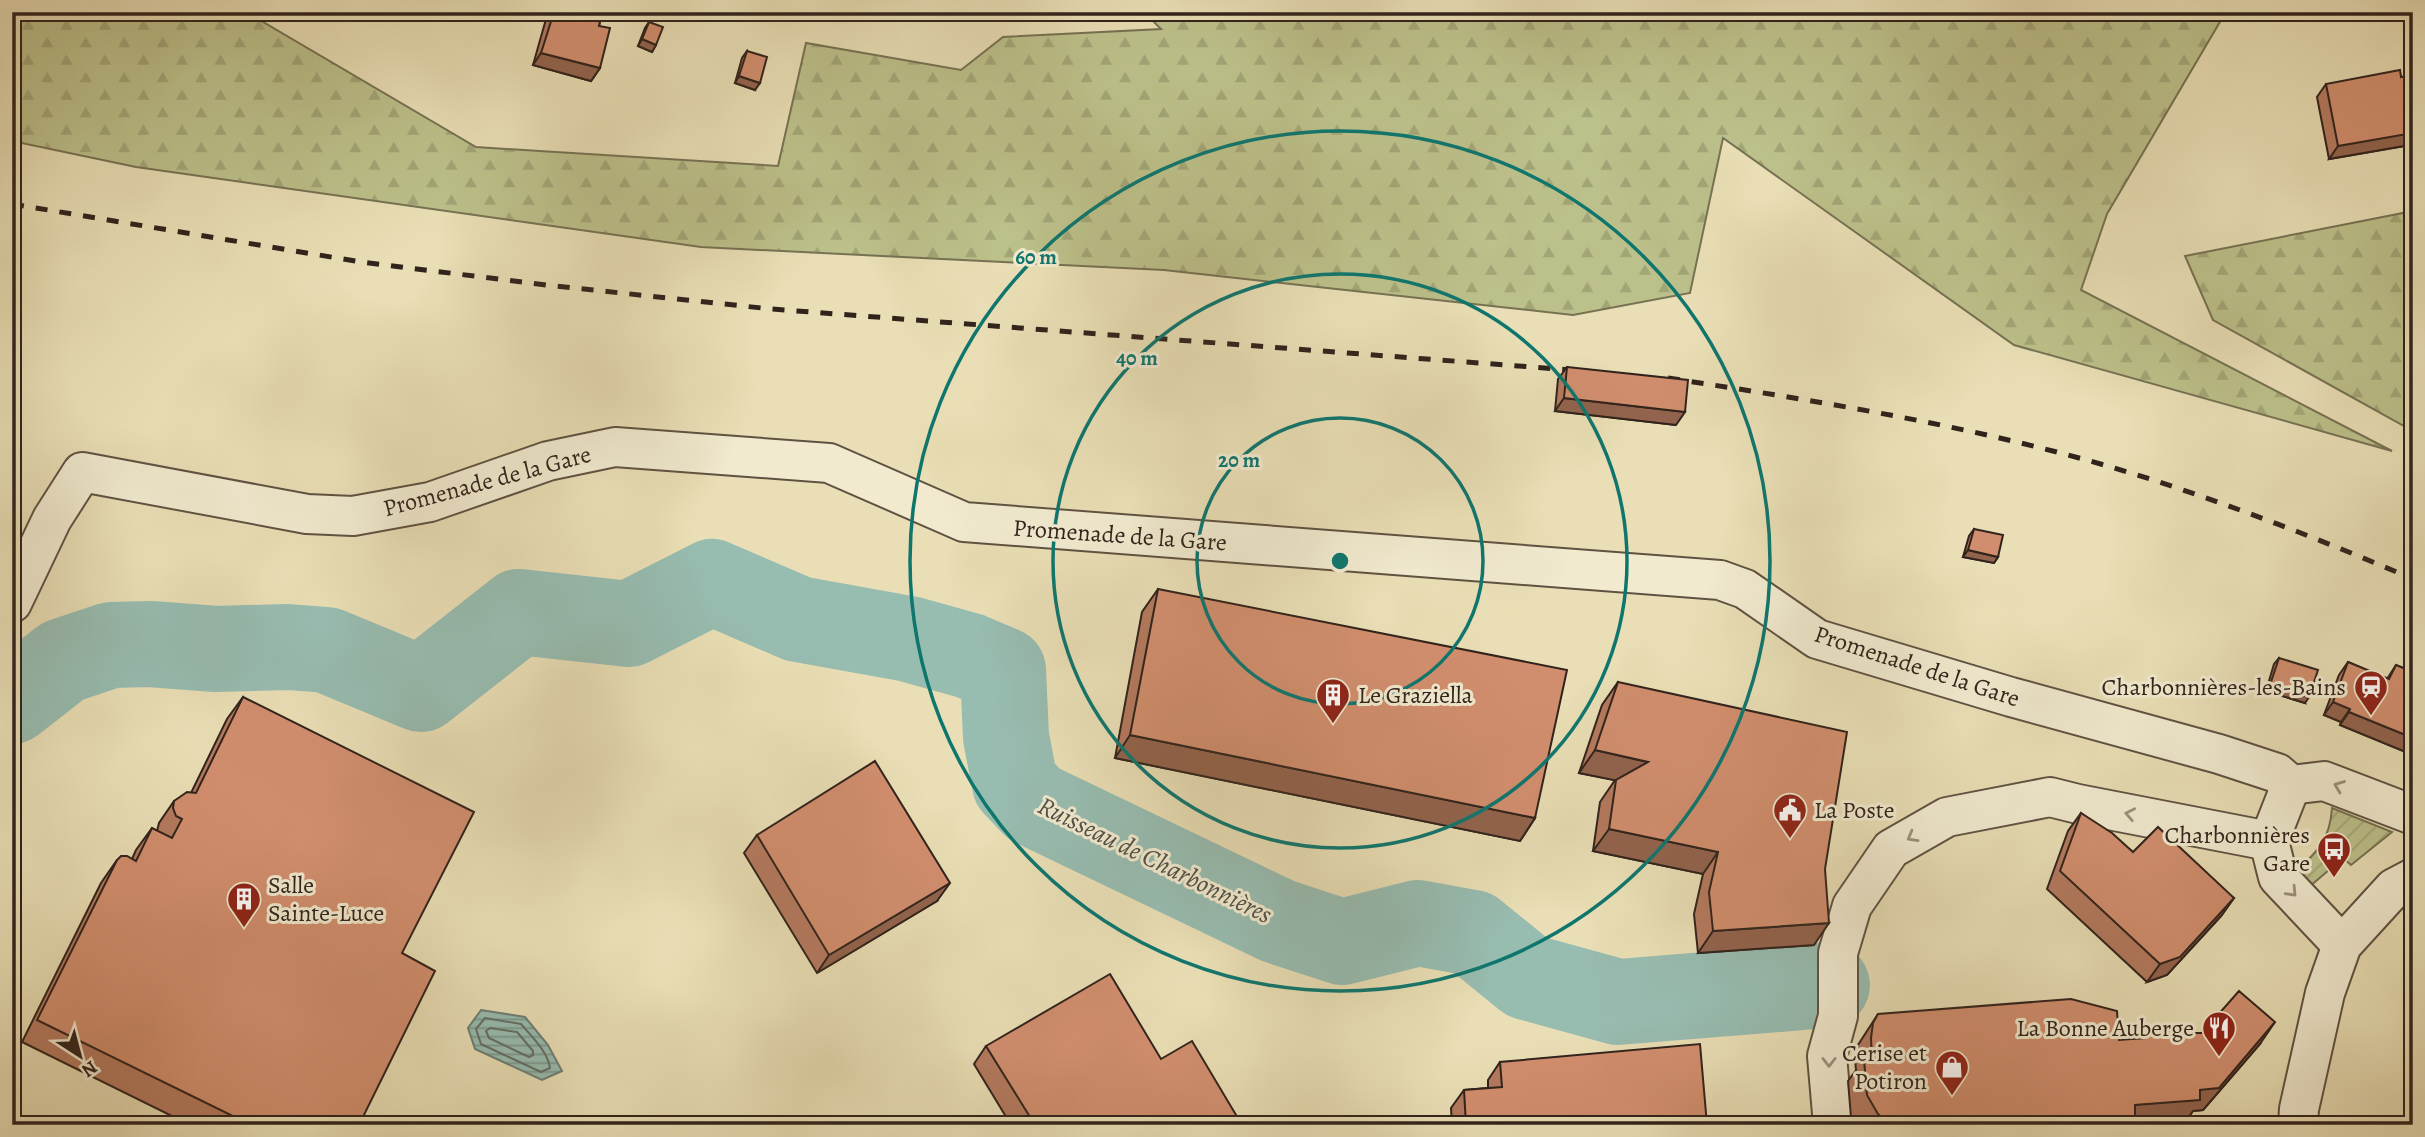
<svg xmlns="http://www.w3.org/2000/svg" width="2425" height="1137" font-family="Alegreya,serif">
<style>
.forest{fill:url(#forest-firs);stroke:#767253;stroke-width:2}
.garden{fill:url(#garden-furrows);stroke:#767253;stroke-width:2}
.water{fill:url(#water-rules);stroke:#6e7f75;stroke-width:2}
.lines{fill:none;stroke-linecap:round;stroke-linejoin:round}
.shore{stroke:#647066;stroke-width:2}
.river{stroke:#97bcb0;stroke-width:86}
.minor-casing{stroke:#5f5242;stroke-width:42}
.tertiary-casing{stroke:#5f5242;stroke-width:42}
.minor{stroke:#f1eacf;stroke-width:38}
.tertiary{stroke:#f1eacf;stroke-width:38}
.rail{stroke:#31231c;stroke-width:5;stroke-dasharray:12 12;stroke-linecap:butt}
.wall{fill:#b47a5f;stroke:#31231c;stroke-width:2}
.shaded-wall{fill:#92634d;stroke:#31231c;stroke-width:2}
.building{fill:#d18e6e;stroke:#31231c;stroke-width:2}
.oneway{stroke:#9b907e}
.ring{fill:none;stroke:#0f766e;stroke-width:3.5}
.labels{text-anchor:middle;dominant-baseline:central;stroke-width:6;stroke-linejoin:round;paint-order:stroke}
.street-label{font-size:24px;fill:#31231c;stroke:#f1eacf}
.poi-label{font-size:24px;fill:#31231c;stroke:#f1eacf;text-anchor:end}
.water-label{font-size:26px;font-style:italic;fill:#505148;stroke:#f1eacf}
.centre{fill:#0f766e;stroke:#f1eacf;stroke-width:3.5}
.ring-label{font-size:21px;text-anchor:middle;font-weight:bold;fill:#0f766e;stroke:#f1eacf;stroke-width:6;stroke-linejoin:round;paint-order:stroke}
</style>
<defs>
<pattern id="forest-firs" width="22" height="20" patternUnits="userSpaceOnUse" patternTransform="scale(1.75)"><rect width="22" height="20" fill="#bcc08a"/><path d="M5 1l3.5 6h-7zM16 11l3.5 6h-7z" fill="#a2a576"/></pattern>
<pattern id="garden-furrows" width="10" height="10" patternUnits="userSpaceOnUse" patternTransform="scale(1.75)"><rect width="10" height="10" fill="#bcc08a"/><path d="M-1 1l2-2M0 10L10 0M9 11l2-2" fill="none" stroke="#a2a576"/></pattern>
<pattern id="water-rules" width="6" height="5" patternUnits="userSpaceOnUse" patternTransform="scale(1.75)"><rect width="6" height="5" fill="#97bcb0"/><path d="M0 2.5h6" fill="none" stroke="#7c988e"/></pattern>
</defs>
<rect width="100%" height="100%" fill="#e9deb5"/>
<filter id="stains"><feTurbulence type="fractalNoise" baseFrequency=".00286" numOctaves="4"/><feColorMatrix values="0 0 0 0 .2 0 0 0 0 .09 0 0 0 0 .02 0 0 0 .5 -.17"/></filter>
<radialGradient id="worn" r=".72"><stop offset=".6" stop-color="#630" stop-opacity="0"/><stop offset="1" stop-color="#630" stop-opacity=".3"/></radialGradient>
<g class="forest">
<path d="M12 12H246L476 147 778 166 806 43 961 70 1003 37 1161 29 1144 12H2309L2224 15 2107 214 2081 290 2392 451 2014 345 1723 138 1690 293 1573 315 1164 270 701 247 136 167 12 141Z"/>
<path d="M2413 211V431L2213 320 2185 256Z"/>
</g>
<path class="garden" d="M2332 808 2392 832 2351 865 2343 858 2309 887 2297 870C2319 851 2330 838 2332 808Z"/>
<path class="water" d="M481 1010 525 1017 548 1045 562 1071 542 1080 475 1049 468 1028Z"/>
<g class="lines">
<g class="shore">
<path d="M485 1018 521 1024C532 1037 548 1052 550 1068L541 1072 481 1044 476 1029Z"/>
<path d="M490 1028 517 1032 533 1051V1055L529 1057 489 1038 486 1031Z"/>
</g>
<path class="river" d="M12 701 63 661 111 645 150 644 216 649 288 647 327 650 421 689 519 612 629 624 712 582 798 619 909 639 970 656 1003 670 1006 737 1015 784 1034 804 1278 921 1342 942 1418 923 1473 933 1527 977 1618 1002 1827 985"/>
<g class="minor-casing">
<g id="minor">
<path d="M12 603 52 519 82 472 307 514 353 516 430 502 548 461 615 447 829 463 964 522 1720 580 1745 589 1817 639 2011 697 2219 754 2277 773 2291 785"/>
<path d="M2291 785 2269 841 2278 877 2342 945"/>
<path d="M2291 785 2324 781 2413 815"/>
<path d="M1833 1125 1827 1056 1838 1016V953L1852 906 1891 849 1947 817 2050 797 2078 804 2269 841"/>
</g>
</g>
<g class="tertiary-casing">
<path id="tertiary" d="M2298 1125 2299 1109 2325 993 2342 945 2394 888 2413 878"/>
</g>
<use href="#minor" class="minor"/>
<use href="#tertiary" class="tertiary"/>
<g class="rail">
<path d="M12 204 361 262 546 285 771 309 1584 371"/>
<path d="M1668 378C1830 403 1994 429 2150 479 2239 508 2327 542 2413 579"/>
</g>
</g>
<g class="wall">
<path d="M548 12H602L599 26 600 68 591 81 533 65Z"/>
<path d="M649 22 656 45 652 52 638 46 645 28Z"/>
<path d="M747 51 755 90 735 83 742 58Z"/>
<path d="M2326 84 2412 135 2404 146 2329 159 2317 97Z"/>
<path d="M1567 367 1676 425 1555 411 1558 379Z"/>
<path d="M1974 529 1998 557 1994 563 1963 557 1969 536Z"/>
<path d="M1158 589 1535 818 1520 841 1115 758 1142 612Z"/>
<path d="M2279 658 2305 703 2266 691 2274 664Z"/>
<path d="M2348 662 2387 679 2396 665 2413 672V755L2340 725 2341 722 2324 715 2339 675Z"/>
<path d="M1618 682 1825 869 1814 945 1698 953 1694 914 1703 874 1593 851 1600 802 1615 780 1579 773 1602 705Z"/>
<path d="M243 697 402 953 359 1125H190L22 1042 101 883 117 860 132 859 136 850 152 828 157 831 159 823 174 801 191 793 227 719Z"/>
<path d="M2081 813 2133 852 2234 898 2221 916 2167 975 2147 982 2047 889 2068 831Z"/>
<path d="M757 835 937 901 817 973 744 853Z"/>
<path d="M1878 1014 2119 1040 2141 1038 2144 1033H2193L2260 1044 2203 1110 2193 1111 2185 1122 2153 1125H1856L1851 1117 1848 1081 1856 1070 1855 1060 1858 1045Z"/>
<path d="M986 1046 1161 1059 1242 1125H1011L974 1064Z"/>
<path d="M1500 1062 1707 1125H1452L1451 1108 1464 1090 1488 1088V1080Z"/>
</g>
<g class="shaded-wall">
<path d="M642 39 656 45 652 52 638 46Z"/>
<path d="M541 53 600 68 591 81 533 65Z"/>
<path d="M739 76 760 83 755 90 735 83Z"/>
<path d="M2413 123V135L2404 146 2329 159 2338 146Z"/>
<path d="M1564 398 1685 412 1676 425 1555 411Z"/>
<path d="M1968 550 1998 557 1994 563 1963 557Z"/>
<path d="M2270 685 2309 697 2305 703 2266 691Z"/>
<path d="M2333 702 2350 709 2341 722 2324 715Z"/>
<path d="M2349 712 2413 738V755L2340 725Z"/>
<path d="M1130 735 1535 818 1520 841 1115 758Z"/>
<path d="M1595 750 1648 762 1633 784 1579 773Z"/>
<path d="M1609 829 1718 852 1703 874 1593 851Z"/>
<path d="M950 883 937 901 817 973 829 955Z"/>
<path d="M2234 898 2221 916 2167 975 2147 982 2160 964Z"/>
<path d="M1829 923 1814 945 1698 953 1713 931Z"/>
<path d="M2275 1022 2260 1044 2203 1110 2193 1111 2185 1122 2153 1125H2028L2135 1105 2200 1090Z"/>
<path d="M1955 1119 1951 1125H1890Z"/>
</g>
<g class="building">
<path d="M554 12H602L599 26 610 28 600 68 541 53Z"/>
<path d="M649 22 663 27 656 45 642 39Z"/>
<path d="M747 51 767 57 760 83 739 76Z"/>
<path d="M2400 70 2401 77 2413 75V123L2411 124 2413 133 2338 146 2326 84Z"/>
<path d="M1567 367 1688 380 1685 412 1564 398Z"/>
<path d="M1974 529 2003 535 1998 557 1968 550Z"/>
<path d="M1158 589 1567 670 1535 818 1130 735Z"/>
<path d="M2279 658 2318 670 2309 697 2270 685Z"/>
<path d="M2348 662 2389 679 2396 665 2413 672V738L2349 712 2350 709 2333 702Z"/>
<path d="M1618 682 1847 732 1825 869 1829 923 1713 931 1709 892 1718 852 1609 829 1616 780 1648 762 1595 750Z"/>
<path d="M243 697 474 812 402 953 435 971 359 1125H332L323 1120 321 1125H251L37 1020 117 860 121 856H127L136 861 152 828 172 838 182 819 176 816 173 808 174 801 187 792 196 793Z"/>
<path d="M875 761 950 883 829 955 757 835Z"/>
<path d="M2081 813 2112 833 2133 852 2158 827 2234 898 2180 957 2160 964 2060 871Z"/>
<path d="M1110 974 1161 1059 1192 1041 1242 1125H1035L986 1046Z"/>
<path d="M2239 991 2275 1022 2219 1088 2200 1090V1100L2135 1105V1116L2028 1125H1955V1119L1890 1124 1878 1114 1867 1095 1864 1059 1872 1058 1871 1038 1873 1023 1878 1014 2071 999 2117 1011 2119 1040 2145 1038 2144 1033 2193 1029V1033H2202Z"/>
<path d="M1700 1044 1707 1125H1466L1464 1090 1502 1087 1500 1062Z"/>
<path d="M1389 1117V1125H1377V1118Z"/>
</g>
<defs><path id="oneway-chevron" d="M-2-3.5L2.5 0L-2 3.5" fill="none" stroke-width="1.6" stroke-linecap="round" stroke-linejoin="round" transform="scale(1.75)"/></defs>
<g class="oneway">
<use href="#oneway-chevron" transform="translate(2339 786) rotate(-159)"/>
<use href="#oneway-chevron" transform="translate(2130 814) rotate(-169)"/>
<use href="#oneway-chevron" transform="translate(1912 837) rotate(150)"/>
<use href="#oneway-chevron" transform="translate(2292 892) rotate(47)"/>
<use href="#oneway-chevron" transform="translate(1829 1062) rotate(90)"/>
</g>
<g class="ring">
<circle cx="1340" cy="561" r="143"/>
<circle cx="1340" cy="561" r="287"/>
<circle cx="1340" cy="561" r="430"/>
</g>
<defs>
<g id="station-pin" transform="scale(1.75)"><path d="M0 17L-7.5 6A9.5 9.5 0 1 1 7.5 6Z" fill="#8f2418" stroke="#f1eacf"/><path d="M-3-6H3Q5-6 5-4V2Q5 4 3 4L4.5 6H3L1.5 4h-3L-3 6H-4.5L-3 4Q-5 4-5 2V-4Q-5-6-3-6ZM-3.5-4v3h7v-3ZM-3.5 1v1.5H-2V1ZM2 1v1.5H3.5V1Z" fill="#fff"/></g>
<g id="building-pin" transform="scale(1.75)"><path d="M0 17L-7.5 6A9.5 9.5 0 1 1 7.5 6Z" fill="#8f2418" stroke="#f1eacf"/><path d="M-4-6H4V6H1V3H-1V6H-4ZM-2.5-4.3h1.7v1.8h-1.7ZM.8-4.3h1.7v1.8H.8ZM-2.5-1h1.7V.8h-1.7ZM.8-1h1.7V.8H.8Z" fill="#fff"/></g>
<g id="civic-pin" transform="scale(1.75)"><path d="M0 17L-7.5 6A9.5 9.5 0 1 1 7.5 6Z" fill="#8f2418" stroke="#f1eacf"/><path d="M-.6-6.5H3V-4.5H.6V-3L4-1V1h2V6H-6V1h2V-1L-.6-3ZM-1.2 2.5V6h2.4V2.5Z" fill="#fff"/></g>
<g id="bus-pin" transform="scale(1.75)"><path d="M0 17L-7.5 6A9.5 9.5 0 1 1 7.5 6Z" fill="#8f2418" stroke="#f1eacf"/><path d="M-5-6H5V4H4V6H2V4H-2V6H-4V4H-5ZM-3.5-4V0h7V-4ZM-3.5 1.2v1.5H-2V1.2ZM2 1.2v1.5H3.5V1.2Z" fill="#fff"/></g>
<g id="restaurant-pin" transform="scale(1.75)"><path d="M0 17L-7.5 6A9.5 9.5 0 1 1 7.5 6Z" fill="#8f2418" stroke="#f1eacf"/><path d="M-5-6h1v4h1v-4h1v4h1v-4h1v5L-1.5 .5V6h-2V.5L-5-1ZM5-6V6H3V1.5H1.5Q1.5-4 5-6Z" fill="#fff"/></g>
<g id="shop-pin" transform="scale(1.75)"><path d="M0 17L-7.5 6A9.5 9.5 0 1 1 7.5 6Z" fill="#8f2418" stroke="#f1eacf"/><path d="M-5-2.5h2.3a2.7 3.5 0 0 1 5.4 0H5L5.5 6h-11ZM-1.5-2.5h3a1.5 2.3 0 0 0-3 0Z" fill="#fff"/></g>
</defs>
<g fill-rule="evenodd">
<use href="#station-pin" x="2371" y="687"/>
<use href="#building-pin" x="1333" y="695"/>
<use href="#civic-pin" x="1790" y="810"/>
<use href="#bus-pin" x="2334" y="849"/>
<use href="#building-pin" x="244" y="899"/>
<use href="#restaurant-pin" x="2219" y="1028"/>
<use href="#shop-pin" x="1952" y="1067"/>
</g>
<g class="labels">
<g class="street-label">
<text transform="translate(487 481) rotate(-15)">Promenade de la Gare</text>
<text transform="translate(1120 535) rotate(4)">Promenade de la Gare</text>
<text transform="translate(1917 666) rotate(18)">Promenade de la Gare</text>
</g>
<g class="poi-label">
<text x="2346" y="687">Charbonnières-les-Bains</text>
<text x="1358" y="695" text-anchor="start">Le Graziella</text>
<text x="1814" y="810" text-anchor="start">La Poste</text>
<text x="2310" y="835">Charbonnières<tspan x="2310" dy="28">Gare</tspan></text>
<text x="268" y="885" text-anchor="start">Salle<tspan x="268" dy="28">Sainte-Luce</tspan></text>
<text x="2194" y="1028">La Bonne Auberge</text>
<text x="1927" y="1053">Cerise et<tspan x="1927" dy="28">Potiron</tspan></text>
</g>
<g class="water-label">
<text transform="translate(1155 860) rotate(26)">Ruisseau de Charbonnières</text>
</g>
</g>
<circle cx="1340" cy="561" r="10" class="centre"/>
<g class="ring-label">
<text x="1036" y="264">60 m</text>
<text x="1137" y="365">40 m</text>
<text x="1239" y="467">20 m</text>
</g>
<rect width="2425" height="1137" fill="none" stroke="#e9deb5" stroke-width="42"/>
<rect x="14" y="14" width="2397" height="1109" fill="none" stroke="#31231c" stroke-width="3.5"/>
<rect x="21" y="21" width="2383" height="1095" fill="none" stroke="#31231c" stroke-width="2"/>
<g transform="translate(80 1056) rotate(144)" stroke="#f1eacf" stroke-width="5" paint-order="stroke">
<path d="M0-5L12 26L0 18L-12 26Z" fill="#31231c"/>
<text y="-10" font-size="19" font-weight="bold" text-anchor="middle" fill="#31231c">N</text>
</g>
<rect width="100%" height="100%" filter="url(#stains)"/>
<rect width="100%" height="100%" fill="url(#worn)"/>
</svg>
